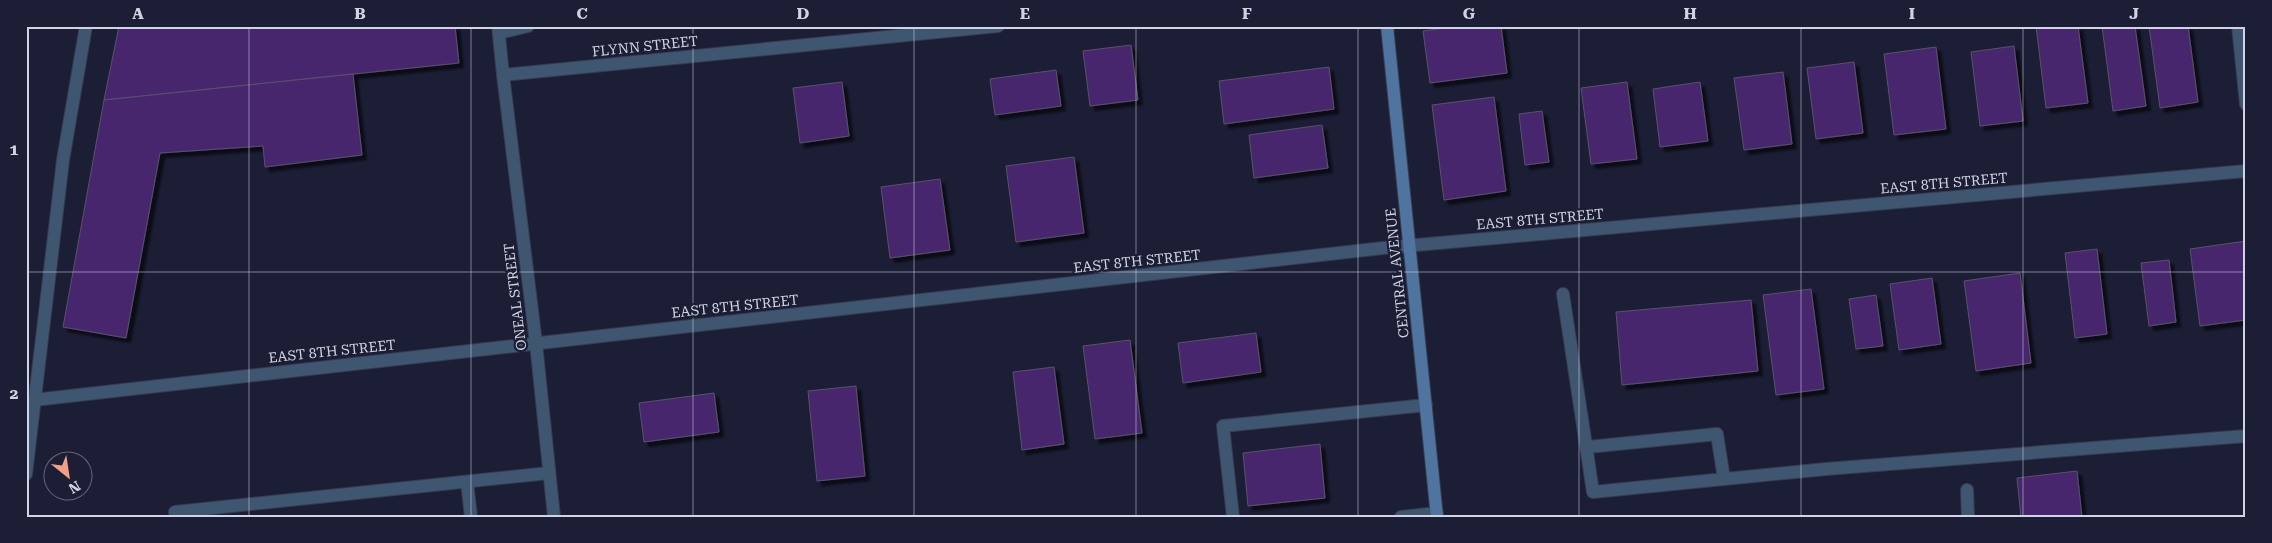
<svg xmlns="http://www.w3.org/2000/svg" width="2272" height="543" font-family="'Roboto Serif',serif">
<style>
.building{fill:#46286d;stroke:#5a516a;filter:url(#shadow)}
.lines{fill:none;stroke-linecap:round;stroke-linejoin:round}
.lane-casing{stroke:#383b50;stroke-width:14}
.street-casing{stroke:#383b50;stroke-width:14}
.secondary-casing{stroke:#383b50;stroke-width:14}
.lane{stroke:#3f5671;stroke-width:12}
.street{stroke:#3f5671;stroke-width:12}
.secondary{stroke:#4f749f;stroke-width:12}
.grid{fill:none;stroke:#d0d3e2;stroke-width:1;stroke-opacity:0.55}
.labels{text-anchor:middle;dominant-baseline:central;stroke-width:4.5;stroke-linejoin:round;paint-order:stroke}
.street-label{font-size:14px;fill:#d0d3e2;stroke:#1b1e34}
.neatline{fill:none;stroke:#d0d3e2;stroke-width:2}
.grid-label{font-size:16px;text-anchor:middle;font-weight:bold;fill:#d0d3e2}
</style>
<defs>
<filter id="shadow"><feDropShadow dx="4.5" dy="4.5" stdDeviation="1" flood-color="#0009"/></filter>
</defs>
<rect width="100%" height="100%" fill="#1b1e34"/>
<g class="building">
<path d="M119 26H455L459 63 104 100Z"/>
<path d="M1459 26H1501L1507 73 1430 83 1423 31Z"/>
<path d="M2036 26H2078L2088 103 2046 108Z"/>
<path d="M2102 26H2135L2146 106 2113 111Z"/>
<path d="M2149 26H2188L2198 102 2160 108Z"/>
<path d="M1131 45 1138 100 1090 106 1083 51Z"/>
<path d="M2014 46 2023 121 1980 126 1971 52Z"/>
<path d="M1936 47 1946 129 1894 135 1884 54Z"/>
<path d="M1854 62 1863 133 1816 139 1807 68Z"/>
<path d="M1329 67 1334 109 1224 124 1219 81Z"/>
<path d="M1056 70 1061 106 995 115 990 79Z"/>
<path d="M1783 72 1792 144 1744 150 1734 78Z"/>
<path d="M353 74 362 155 265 167 263 146 160 153 126 338 63 327 104 100Z"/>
<path d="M842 82 849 136 800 143 793 88Z"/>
<path d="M1627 82 1637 159 1591 164 1581 88Z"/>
<path d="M1700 82 1708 141 1660 147 1653 89Z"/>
<path d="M1494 97 1506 191 1444 200 1432 105Z"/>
<path d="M1542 111 1549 162 1525 165 1519 114Z"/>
<path d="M1322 125 1328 168 1254 178 1249 135Z"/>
<path d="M1074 157 1084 233 1016 242 1006 166Z"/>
<path d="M940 179 950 250 890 258 881 187Z"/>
<path d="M2246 241V320L2200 326 2190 249Z"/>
<path d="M2097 249 2107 334 2075 338 2065 253Z"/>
<path d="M2169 260 2176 322 2149 326 2141 263Z"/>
<path d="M2020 273 2031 363 1976 371 1964 281Z"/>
<path d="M1932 278 1941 344 1899 350 1890 284Z"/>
<path d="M1811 289 1824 389 1776 395 1763 295Z"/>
<path d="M1876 295 1883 346 1856 349 1849 299Z"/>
<path d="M1751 300 1758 371 1622 385 1616 312Z"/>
<path d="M1256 333 1261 372 1183 383 1178 343Z"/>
<path d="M1130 340 1142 433 1095 439 1083 346Z"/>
<path d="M1054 367 1064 444 1022 450 1013 372Z"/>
<path d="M856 386 865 476 817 481 808 391Z"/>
<path d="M714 393 719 432 644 442 639 403Z"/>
<path d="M1320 444 1325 498 1248 506 1243 453Z"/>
<path d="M2077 471 2082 517H2021L2017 478Z"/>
</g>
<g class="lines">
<g class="lane-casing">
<g id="lane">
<path d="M498 26 503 75"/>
<path d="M499 33 528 26"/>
<path d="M1563 294 1593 492 1826 469 2246 436"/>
<path d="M1588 447 1717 434 1724 479"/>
<path d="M26 474 63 160 86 26"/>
<path d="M467 482 471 517"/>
<path d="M1967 490 1968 517"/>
<path d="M176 517 175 512 549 473"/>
<path d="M1233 517 1223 426 1426 405"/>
<path d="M1401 517 1437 513"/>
</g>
</g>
<g class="street-casing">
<g id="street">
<path d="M2238 26 2246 104"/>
<path d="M34 400 1383 248 2246 171"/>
<path d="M554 517 536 343 503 75 998 26"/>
</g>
</g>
<g class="secondary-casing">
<path id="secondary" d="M1387 26 1437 517"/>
</g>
<use href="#lane" class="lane"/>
<use href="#street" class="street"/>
<use href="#secondary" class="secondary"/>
</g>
<path class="grid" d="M249 26V517M471 26V517M693 26V517M914 26V517M1136 26V517M1358 26V517M1579 26V517M1801 26V517M2023 26V517M26 272H2246"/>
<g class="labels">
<g class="street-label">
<text transform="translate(645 46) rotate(-6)">FLYNN STREET</text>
<text transform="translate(1944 183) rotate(-5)">EAST 8TH STREET</text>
<text transform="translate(1540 219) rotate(-5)">EAST 8TH STREET</text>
<text transform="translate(1137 261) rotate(-6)">EAST 8TH STREET</text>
<text transform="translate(1397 273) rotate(-96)">CENTRAL AVENUE</text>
<text transform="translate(515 297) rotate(-97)">ONEAL STREET</text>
<text transform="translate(735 306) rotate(-6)">EAST 8TH STREET</text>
<text transform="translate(332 351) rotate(-6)">EAST 8TH STREET</text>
</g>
</g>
<rect width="2272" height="543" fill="none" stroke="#1b1e34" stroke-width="55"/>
<g transform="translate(68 476) rotate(150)"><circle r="24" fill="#1b1e34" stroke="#63667a"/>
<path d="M0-4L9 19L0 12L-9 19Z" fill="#f39f86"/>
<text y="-8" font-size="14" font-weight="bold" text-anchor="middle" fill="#d0d3e2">N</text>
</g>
<rect x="28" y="28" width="2216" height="488" class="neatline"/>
<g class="grid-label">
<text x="138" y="19">A</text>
<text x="360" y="19">B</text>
<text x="582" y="19">C</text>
<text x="803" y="19">D</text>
<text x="1025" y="19">E</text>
<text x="1247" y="19">F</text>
<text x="1469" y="19">G</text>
<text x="1690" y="19">H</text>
<text x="1912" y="19">I</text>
<text x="2134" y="19">J</text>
<text x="14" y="155">1</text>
<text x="14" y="399">2</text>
</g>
</svg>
